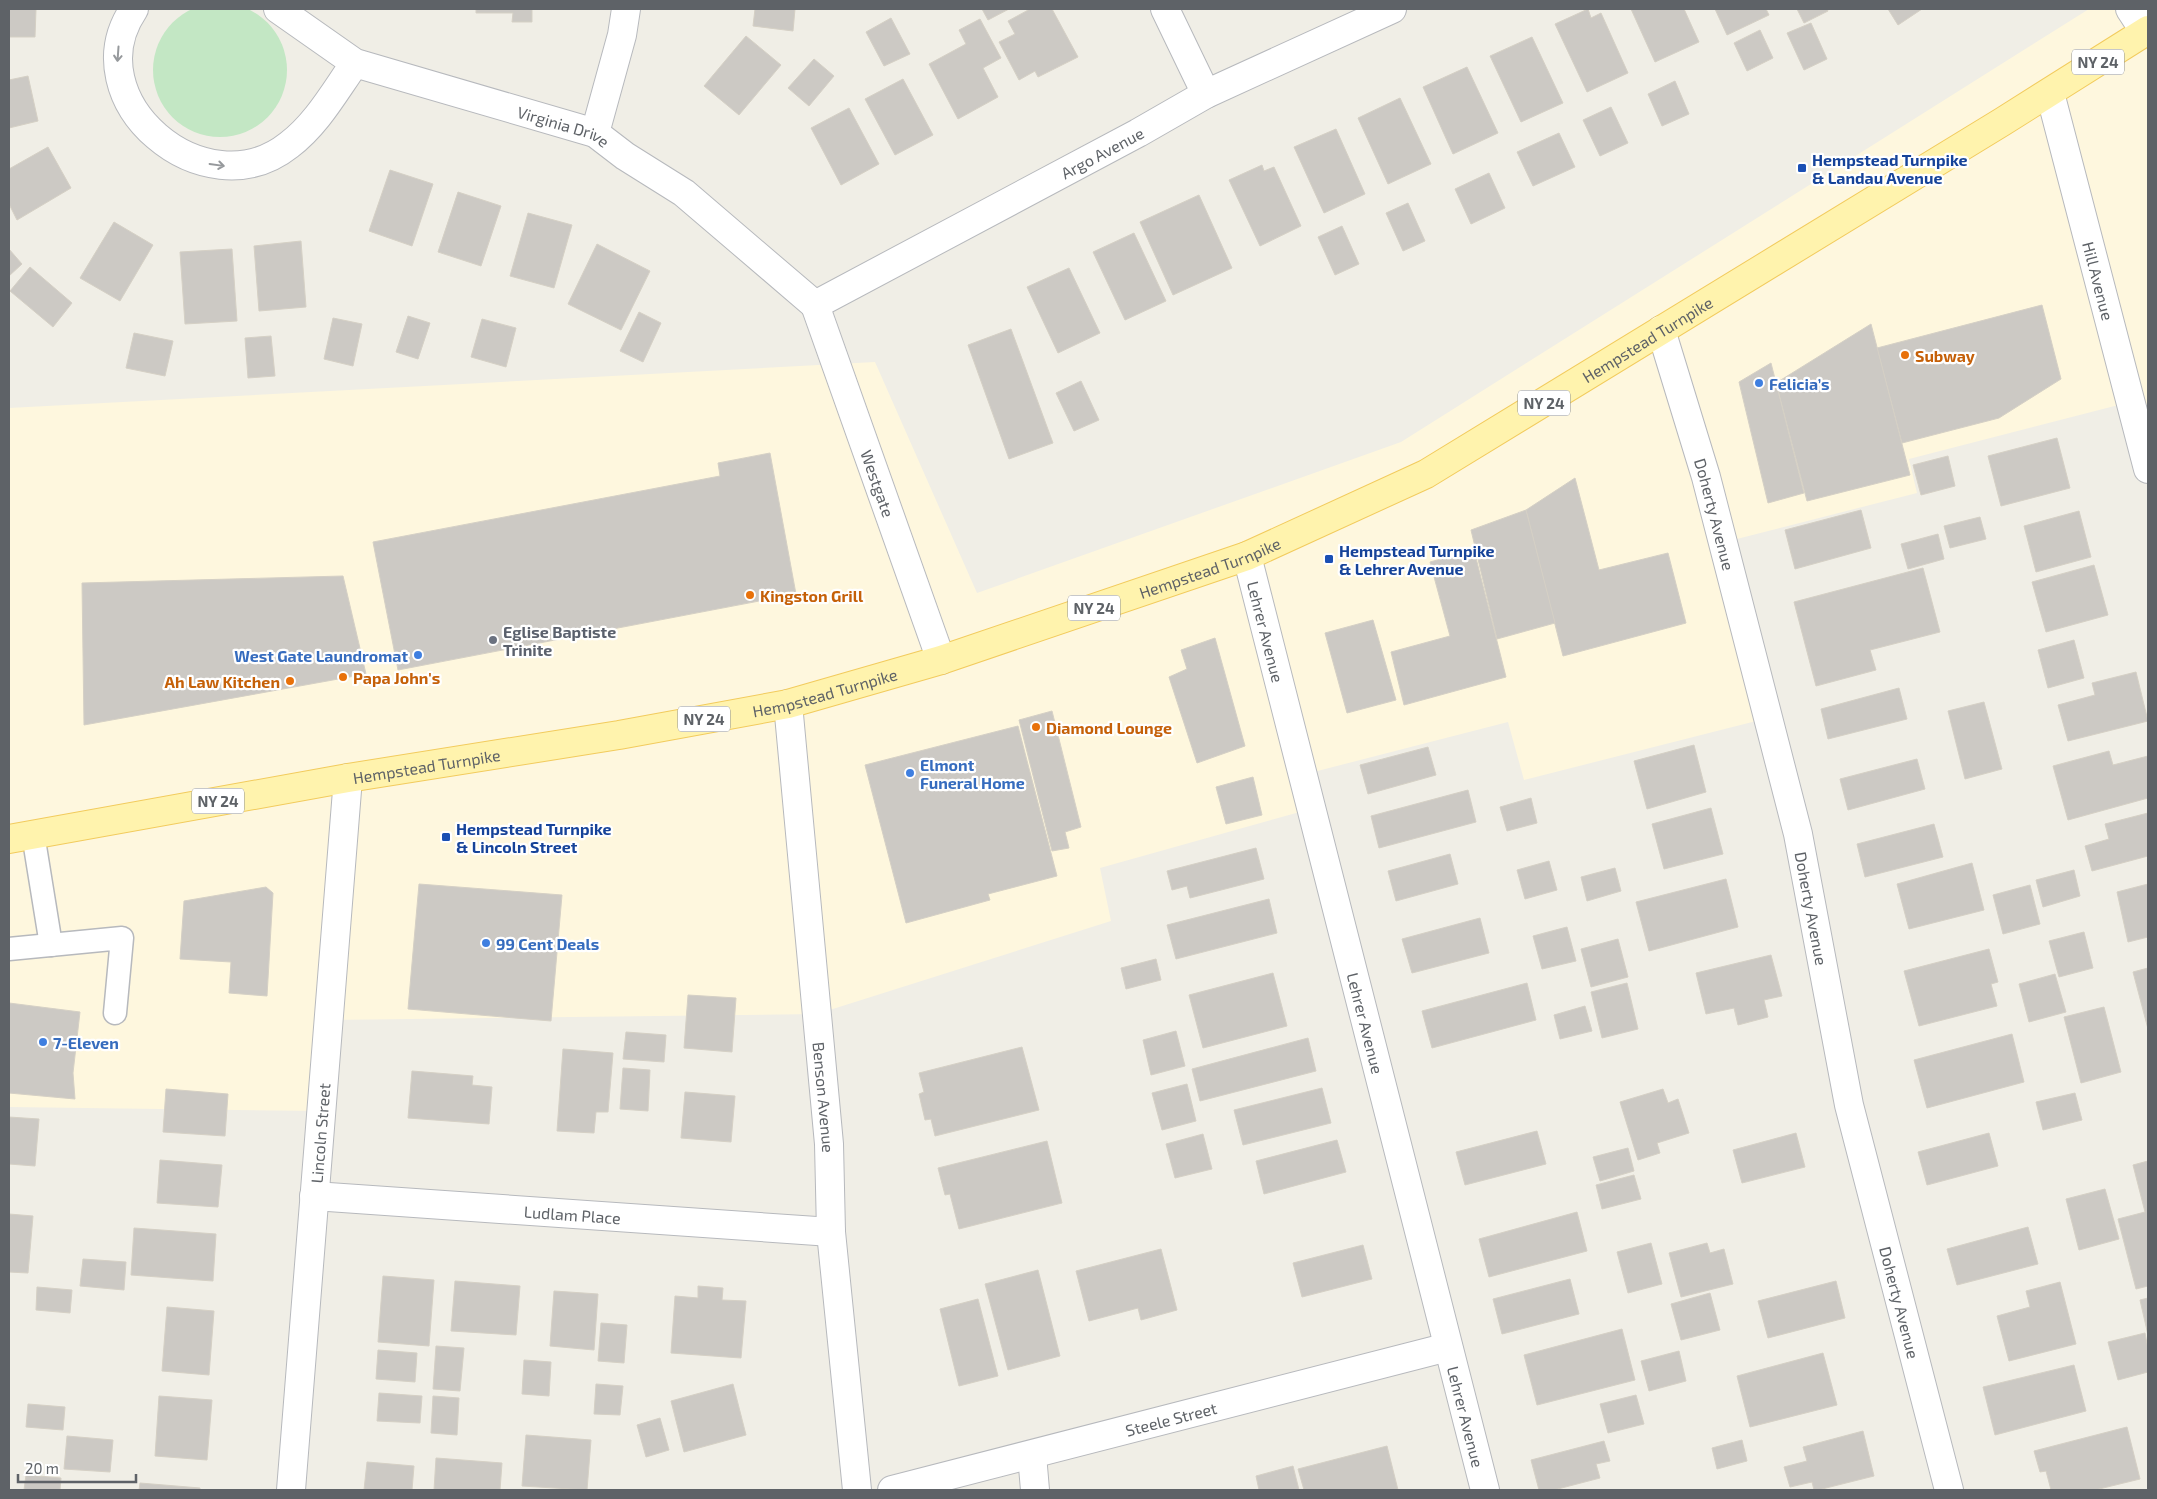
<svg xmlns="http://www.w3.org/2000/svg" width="2157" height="1499" font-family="'Exo 2',sans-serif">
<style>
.commercial{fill:#fef7de}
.green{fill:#c3e7c4}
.building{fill:#ccc9c4;stroke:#d5d0c5}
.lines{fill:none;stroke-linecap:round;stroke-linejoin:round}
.service-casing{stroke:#b7b9bd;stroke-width:25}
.minor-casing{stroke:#b7b9bd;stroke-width:30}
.tertiary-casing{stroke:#b7b9bd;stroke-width:30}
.primary-casing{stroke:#f2cb5d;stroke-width:30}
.service{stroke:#fff;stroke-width:22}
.minor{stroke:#fff;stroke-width:28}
.tertiary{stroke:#fff;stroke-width:28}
.primary{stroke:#fff3ad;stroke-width:28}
.oneway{stroke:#96999c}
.transit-dot{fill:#1a4fb4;stroke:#fff;stroke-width:2}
.food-dot{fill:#e8710a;stroke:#fff;stroke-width:2}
.shop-dot{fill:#3f7fe0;stroke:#fff;stroke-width:2}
.worship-dot{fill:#6b7280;stroke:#fff;stroke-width:2}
.labels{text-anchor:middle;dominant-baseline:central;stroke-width:4.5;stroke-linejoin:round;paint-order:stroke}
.shield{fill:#fff;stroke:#8e9195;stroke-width:1}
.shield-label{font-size:15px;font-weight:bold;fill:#5e6267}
.street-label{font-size:16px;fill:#5e6267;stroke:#fff}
.transit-label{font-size:16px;font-weight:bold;fill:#164399;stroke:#fff;text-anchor:start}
.food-label{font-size:16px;font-weight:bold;fill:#c56008;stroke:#fff;text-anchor:start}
.shop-label{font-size:16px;font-weight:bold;fill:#366cbe;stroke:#fff;text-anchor:start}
.worship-label{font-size:16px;font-weight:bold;fill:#5b616d;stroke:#fff;text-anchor:start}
</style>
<rect width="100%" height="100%" fill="#f0eee6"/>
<path class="commercial" d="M2089 9H2148V455L2134 401 1909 459 1917 493 1729 541 1772 717 1524 780 1508 722 1298 776 1307 810 1100 868 1111 921 817 1014 329 1020 321 1111 9 1107V408L875 362 977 593 1401 442Z"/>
<circle class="green" cx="220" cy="70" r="67"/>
<g class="building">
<path d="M9 9H36L35 37H9Z"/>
<path d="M476 9H532V22H512L513 13H476Z"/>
<path d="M755 9H795L793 31 753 26Z"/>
<path d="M982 9H1009L988 20Z"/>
<path d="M1030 9H1052L1078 57 1038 77 1035 71 1019 80 999 42 1015 34 1008 21Z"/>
<path d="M1588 9 1591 18 1601 13 1628 73 1587 92 1555 24Z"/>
<path d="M1631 9H1684L1699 42 1655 62Z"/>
<path d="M1715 9H1766L1769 15 1727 35Z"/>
<path d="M1797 9H1827L1828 11 1804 23Z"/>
<path d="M1888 9H1922L1898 25Z"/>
<path d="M891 18 910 54 884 66 866 32Z"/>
<path d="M980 19 1001 58 983 68 998 97 958 119 929 64 966 44 959 30Z"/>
<path d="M1811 23 1827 59 1804 70 1787 33Z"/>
<path d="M1760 30 1773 58 1747 71 1734 43Z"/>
<path d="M746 36 781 65 739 115 704 86Z"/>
<path d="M1532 37 1563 103 1521 122 1490 56Z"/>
<path d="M814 59 834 76 809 106 788 88Z"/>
<path d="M1467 67 1498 133 1453 154 1423 87Z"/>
<path d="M28 76 38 121 9 128V80Z"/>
<path d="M903 79 933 135 895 155 865 99Z"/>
<path d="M1675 81 1689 114 1662 126 1648 94Z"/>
<path d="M1400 98 1431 164 1388 184 1358 118Z"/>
<path d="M1611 107 1628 143 1600 156 1583 120Z"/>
<path d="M849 108 879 164 841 185 811 128Z"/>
<path d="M1336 129 1365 194 1324 213 1294 147Z"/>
<path d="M1559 133 1575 167 1533 186 1517 152Z"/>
<path d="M48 147 71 188 17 220 9 204V169Z"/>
<path d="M1262 165 1264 171 1274 167 1301 226 1260 246 1229 180Z"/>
<path d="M390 170 433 184 412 246 369 231Z"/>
<path d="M1489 173 1505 208 1471 224 1455 189Z"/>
<path d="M458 192 501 206 481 266 438 252Z"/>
<path d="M1199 195 1232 268 1173 295 1140 222Z"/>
<path d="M1408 203 1425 241 1403 251 1386 213Z"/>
<path d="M528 213 572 225 554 288 510 276Z"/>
<path d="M114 222 153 245 120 301 80 278Z"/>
<path d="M1342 226 1359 264 1335 275 1318 237Z"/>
<path d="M1134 233 1166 301 1125 320 1093 252Z"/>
<path d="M301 241 306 307 259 311 254 246Z"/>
<path d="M597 244 650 271 621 330 568 304Z"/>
<path d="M9 249 22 264 9 276Z"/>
<path d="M232 249 237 321 185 324 180 252Z"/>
<path d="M30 267 72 303 53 327 10 291Z"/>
<path d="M1069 268 1100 333 1058 353 1027 287Z"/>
<path d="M2042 305 2061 379 1999 418 1902 443 1877 348Z"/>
<path d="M639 312 661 323 643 362 620 351Z"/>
<path d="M408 316 430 323 418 359 396 352Z"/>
<path d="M333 318 362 324 353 366 324 359Z"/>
<path d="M482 319 516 328 506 367 471 357Z"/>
<path d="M1871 324 1910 475 1807 501 1776 383Z"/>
<path d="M1011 329 1053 443 1009 459 968 345Z"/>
<path d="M134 333 173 341 165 376 126 368Z"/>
<path d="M271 336 275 376 248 378 245 338Z"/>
<path d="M1771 363 1804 493 1768 503 1739 382Z"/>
<path d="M1081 381 1099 420 1074 431 1056 393Z"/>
<path d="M2057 438 2070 488 2001 506 1988 456Z"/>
<path d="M770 453 796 594 398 670 373 542 720 476 718 463Z"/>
<path d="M1948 456 1955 486 1921 495 1913 465Z"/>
<path d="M1575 478 1599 570 1668 553 1686 623 1563 656 1526 510Z"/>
<path d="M1526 510 1555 623 1497 639 1471 530Z"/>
<path d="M1861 510 1871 548 1795 569 1785 530Z"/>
<path d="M2079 511 2091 557 2036 572 2024 526Z"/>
<path d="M1980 517 1986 539 1950 548 1944 526Z"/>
<path d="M1938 534 1944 559 1908 569 1901 544Z"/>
<path d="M1474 550 1506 677 1404 705 1391 652 1450 636 1430 562Z"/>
<path d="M2094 565 2108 615 2046 632 2032 582Z"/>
<path d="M1923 568 1940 632 1870 650 1876 670 1816 686 1794 602Z"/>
<path d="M343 576 366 674 84 725 82 583Z"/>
<path d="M1373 620 1396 700 1347 713 1325 633Z"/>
<path d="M1215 638 1245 746 1197 763 1169 677 1187 669 1181 650Z"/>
<path d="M2074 640 2084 678 2048 688 2038 650Z"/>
<path d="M2136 672 2148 721 2068 741 2058 705 2095 695 2092 683Z"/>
<path d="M1899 688 1907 719 1828 739 1821 709Z"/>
<path d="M1984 702 2002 769 1965 779 1948 711Z"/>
<path d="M1052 711 1081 827 1065 832 1069 848 1052 851 1019 720Z"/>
<path d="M1018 726 1057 876 988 894 990 900 906 923 865 765Z"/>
<path d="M1694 745 1706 792 1647 809 1634 761Z"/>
<path d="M1428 747 1436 775 1368 794 1360 765Z"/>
<path d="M2109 751 2113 765 2148 756V798L2068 820 2053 766Z"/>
<path d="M1917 759 1925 789 1848 810 1840 779Z"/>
<path d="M1253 777 1262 815 1226 824 1216 787Z"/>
<path d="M1468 790 1476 822 1379 848 1371 816Z"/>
<path d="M1531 798 1537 823 1507 831 1500 807Z"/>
<path d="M1711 808 1723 854 1664 869 1652 824Z"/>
<path d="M2148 813V856L2092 871 2085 846 2109 839 2105 824Z"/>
<path d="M1934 824 1943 857 1865 877 1857 844Z"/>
<path d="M1256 848 1264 879 1190 898 1187 886 1172 890 1167 871Z"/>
<path d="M1450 854 1458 884 1396 901 1388 871Z"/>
<path d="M1549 861 1557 890 1525 899 1517 870Z"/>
<path d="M1972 863 1984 910 1909 929 1897 884Z"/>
<path d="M1615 868 1621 891 1587 901 1581 877Z"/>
<path d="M2074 870 2080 896 2043 907 2036 880Z"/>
<path d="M1726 879 1738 927 1649 951 1636 902Z"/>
<path d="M419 884 562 895 551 1021 408 1009Z"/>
<path d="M2148 884V937L2128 942 2117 892Z"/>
<path d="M2030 885 2040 924 2003 934 1993 895Z"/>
<path d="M266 887 273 893 267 996 229 993 231 962 180 959 184 901Z"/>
<path d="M1269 899 1277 933 1176 959 1167 925Z"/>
<path d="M1480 918 1489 953 1412 973 1402 939Z"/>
<path d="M1567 927 1576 961 1542 969 1533 936Z"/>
<path d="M2084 932 2093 968 2059 977 2049 941Z"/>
<path d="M1618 939 1628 977 1591 987 1581 949Z"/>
<path d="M1989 949 1998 982 1991 984 1997 1006 1919 1026 1904 971Z"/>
<path d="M1771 955 1782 996 1764 1000 1768 1017 1738 1025 1734 1008 1706 1014 1696 973Z"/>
<path d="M1156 959 1161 980 1126 989 1121 968Z"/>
<path d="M2148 968V1029L2133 972Z"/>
<path d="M1273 973 1287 1026 1203 1048 1189 995Z"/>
<path d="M2055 974 2066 1012 2029 1022 2019 984Z"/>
<path d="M1527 983 1536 1020 1432 1048 1422 1011Z"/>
<path d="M1627 983 1638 1029 1602 1038 1591 992Z"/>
<path d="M688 995 736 998 732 1052 684 1048Z"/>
<path d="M9 1003 80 1012 73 1073 75 1099 9 1093Z"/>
<path d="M1585 1006 1592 1031 1560 1039 1554 1015Z"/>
<path d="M2104 1007 2121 1072 2081 1083 2064 1017Z"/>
<path d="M1176 1031 1185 1066 1151 1075 1143 1040Z"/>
<path d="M626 1032 666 1035 664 1062 623 1059Z"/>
<path d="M2012 1034 2024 1082 1927 1108 1914 1060Z"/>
<path d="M1308 1038 1316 1071 1200 1101 1192 1069Z"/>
<path d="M1022 1047 1039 1110 935 1136 931 1119 925 1120 919 1094 924 1092 919 1073Z"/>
<path d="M563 1049 613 1053 608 1112H596L594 1133 557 1131Z"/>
<path d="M623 1068 650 1070 648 1111 620 1109Z"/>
<path d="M412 1071 473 1076 472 1085 492 1087 489 1124 408 1118Z"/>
<path d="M1187 1084 1196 1121 1162 1130 1152 1093Z"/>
<path d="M1322 1088 1331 1123 1243 1145 1234 1110Z"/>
<path d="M166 1089 228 1094 225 1136 163 1132Z"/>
<path d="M1663 1089 1668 1103 1678 1099 1689 1133 1657 1143 1660 1153 1638 1160 1620 1102Z"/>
<path d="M685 1092 735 1096 731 1142 681 1138Z"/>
<path d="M2075 1093 2082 1120 2043 1130 2036 1102Z"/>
<path d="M9 1117 39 1119 35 1166 9 1164Z"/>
<path d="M1537 1131 1546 1164 1465 1185 1456 1152Z"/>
<path d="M1796 1133 1805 1167 1742 1183 1733 1150Z"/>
<path d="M1989 1133 1998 1166 1927 1185 1918 1152Z"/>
<path d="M1203 1134 1212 1169 1175 1178 1166 1144Z"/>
<path d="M1337 1140 1346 1172 1264 1194 1256 1161Z"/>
<path d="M1047 1141 1062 1203 959 1229 950 1194 945 1195 938 1168Z"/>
<path d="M1628 1148 1634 1171 1600 1181 1593 1157Z"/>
<path d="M160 1160 222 1165 218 1207 157 1203Z"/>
<path d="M2148 1161V1286L2136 1289 2118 1219 2145 1212 2133 1165Z"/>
<path d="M1634 1175 1641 1199 1602 1209 1596 1185Z"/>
<path d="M2105 1189 2119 1239 2079 1250 2066 1199Z"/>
<path d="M1577 1212 1587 1251 1489 1277 1479 1239Z"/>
<path d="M9 1214 33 1216 28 1273 9 1272Z"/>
<path d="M2028 1227 2038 1264 1957 1285 1947 1249Z"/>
<path d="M134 1228 216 1234 213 1281 131 1275Z"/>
<path d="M1651 1243 1662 1284 1628 1293 1617 1252Z"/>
<path d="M1707 1243 1710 1253 1724 1249 1733 1284 1681 1297 1669 1253Z"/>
<path d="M1363 1245 1372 1279 1302 1297 1293 1263Z"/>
<path d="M1161 1249 1177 1310 1141 1320 1138 1308 1089 1321 1076 1271Z"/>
<path d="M83 1259 126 1262 124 1290 80 1286Z"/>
<path d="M1038 1270 1060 1356 1008 1370 985 1284Z"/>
<path d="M383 1276 434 1280 429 1346 378 1342Z"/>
<path d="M1570 1279 1579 1314 1502 1334 1493 1299Z"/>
<path d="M455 1281 520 1286 516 1335 451 1331Z"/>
<path d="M1836 1281 1845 1318 1768 1338 1758 1301Z"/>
<path d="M2060 1282 2076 1344 2009 1361 1997 1316 2030 1307 2026 1291Z"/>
<path d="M698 1286 723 1288 722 1300 746 1301 741 1358 671 1353 675 1296 698 1298Z"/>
<path d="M37 1287 72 1290 70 1313 36 1310Z"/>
<path d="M554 1291 598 1294 594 1350 550 1346Z"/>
<path d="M1710 1293 1720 1330 1681 1340 1671 1304Z"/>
<path d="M2148 1298V1335L2140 1300Z"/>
<path d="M978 1299 998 1376 959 1386 940 1309Z"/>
<path d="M167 1307 214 1311 209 1375 162 1371Z"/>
<path d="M601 1323 627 1325 624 1363 598 1361Z"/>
<path d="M1622 1329 1635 1380 1537 1405 1524 1355Z"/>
<path d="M2145 1333 2148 1349V1372L2118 1380 2108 1342Z"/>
<path d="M436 1346 464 1348 460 1391 433 1389Z"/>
<path d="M378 1350 417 1353 415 1382 376 1379Z"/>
<path d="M1679 1351 1686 1381 1649 1391 1641 1361Z"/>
<path d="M1823 1353 1837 1405 1750 1427 1737 1376Z"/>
<path d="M524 1360 551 1362 549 1396 522 1394Z"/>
<path d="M2074 1365 2086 1411 1995 1435 1983 1387Z"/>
<path d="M596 1384 623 1386 620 1415 594 1414Z"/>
<path d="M733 1384 746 1435 684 1452 671 1401Z"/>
<path d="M379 1393 422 1396 420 1423 377 1421Z"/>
<path d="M1636 1395 1644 1424 1608 1433 1600 1404Z"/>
<path d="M159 1396 212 1400 207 1460 155 1456Z"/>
<path d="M433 1396 459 1398 457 1435 431 1433Z"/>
<path d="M28 1404 65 1407 63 1430 26 1427Z"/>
<path d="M660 1418 669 1450 646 1457 637 1425Z"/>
<path d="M2127 1427 2140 1479 2095 1490H2051L2046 1471 2040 1472 2034 1451Z"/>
<path d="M1863 1431 1874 1476 1818 1490H1814L1812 1482 1790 1487 1784 1467 1807 1461 1803 1447Z"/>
<path d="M526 1435 591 1440 587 1490 522 1486Z"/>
<path d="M67 1436 113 1440 110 1472 64 1469Z"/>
<path d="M1742 1440 1747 1461 1717 1469 1712 1448Z"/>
<path d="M1604 1441 1610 1461 1596 1464 1600 1478 1554 1490H1539L1531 1460Z"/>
<path d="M1387 1446 1398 1490H1304L1298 1469Z"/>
<path d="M436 1458 502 1463 500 1490H434Z"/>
<path d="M367 1462 414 1466 412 1490H364Z"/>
<path d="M1293 1466 1299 1490H1259L1256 1476Z"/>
<path d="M26 1475 61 1478 60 1490H24Z"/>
<path d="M140 1483 200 1488V1490H139Z"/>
</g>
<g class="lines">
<g class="service-casing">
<g id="service">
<path d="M33 834 51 945"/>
<path d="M9 949 122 938 115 1013"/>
</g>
</g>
<g class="minor-casing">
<g id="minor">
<path d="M134 9C72 100 205 212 289 145 317 124 335 91 355 63"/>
<path id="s1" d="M278 9 355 63 595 133 625 156 684 193 815 305"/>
<path d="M1165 9 1206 94"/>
<path id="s2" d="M2050 93 2148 469"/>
<path d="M595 133 622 35 626 9"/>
<path id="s3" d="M815 305 1138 133 1206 94 1392 9"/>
<path id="s4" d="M815 305 941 660"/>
<path id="s5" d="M1661 330 1706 477 1798 834 1849 1105 1949 1490"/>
<path id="s6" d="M1247 556 1485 1490"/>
<path id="s7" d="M788 704 829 1144 831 1232 857 1490"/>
<path id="s8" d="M314 1196 831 1232"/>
<path d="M1032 1455 1035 1490"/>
<path id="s9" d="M291 1490 348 778"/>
<path id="s10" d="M892 1490 1448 1347"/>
</g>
</g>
<g class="tertiary-casing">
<path id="tertiary" d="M2130 9 2145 32"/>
</g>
<g class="primary-casing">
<g id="primary">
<path id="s11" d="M9 839 348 778 619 735 788 704 941 660 1247 556 1426 474 2002 122 2148 30"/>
</g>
</g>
<use href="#service" class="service"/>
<use href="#minor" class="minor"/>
<use href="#tertiary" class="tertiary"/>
<use href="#primary" class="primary"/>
</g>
<defs><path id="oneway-shaft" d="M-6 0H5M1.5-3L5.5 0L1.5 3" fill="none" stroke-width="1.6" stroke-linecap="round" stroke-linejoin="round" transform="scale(1.25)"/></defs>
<g class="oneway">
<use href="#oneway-shaft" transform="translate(118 54) rotate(94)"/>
<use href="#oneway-shaft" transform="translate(217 165) rotate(8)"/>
</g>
<g class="transit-dot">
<rect x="1797" y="163" width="10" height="10" rx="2.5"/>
<rect x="1324" y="554" width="10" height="10" rx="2.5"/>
<rect x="441" y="832" width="10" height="10" rx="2.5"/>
</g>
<g class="food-dot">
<circle cx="1905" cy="355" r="5"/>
<circle cx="750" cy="595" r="5"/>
<circle cx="343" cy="677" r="5"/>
<circle cx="290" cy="681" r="5"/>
<circle cx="1036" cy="727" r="5"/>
</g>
<g class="shop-dot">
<circle cx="1759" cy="383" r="5"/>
<circle cx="418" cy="655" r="5"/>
<circle cx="910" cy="773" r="5"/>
<circle cx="486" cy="943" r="5"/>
<circle cx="43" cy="1042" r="5"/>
</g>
<circle class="worship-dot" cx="493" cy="640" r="5"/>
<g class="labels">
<g class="shield">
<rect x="2072" y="49.5" width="52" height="25" rx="4"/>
<rect x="1518" y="390.5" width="52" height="25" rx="4"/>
<rect x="1068" y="595.5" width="52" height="25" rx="4"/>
<rect x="678" y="706.5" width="52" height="25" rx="4"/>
<rect x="192" y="788.5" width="52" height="25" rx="4"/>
</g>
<g class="shield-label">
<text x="2098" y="62">NY 24</text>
<text x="1544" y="403">NY 24</text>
<text x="1094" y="608">NY 24</text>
<text x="704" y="719">NY 24</text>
<text x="218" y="801">NY 24</text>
</g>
<g class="street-label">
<text stroke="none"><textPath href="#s1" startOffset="312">Virginia Drive</textPath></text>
<text stroke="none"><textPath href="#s3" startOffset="325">Argo Avenue</textPath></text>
<text stroke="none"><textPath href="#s2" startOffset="194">Hill Avenue</textPath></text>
<text stroke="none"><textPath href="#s11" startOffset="1729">Hempstead Turnpike</textPath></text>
<text stroke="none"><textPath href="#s4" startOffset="189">Westgate</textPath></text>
<text stroke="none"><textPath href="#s5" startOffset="192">Doherty Avenue</textPath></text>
<text stroke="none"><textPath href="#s11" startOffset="1234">Hempstead Turnpike</textPath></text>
<text stroke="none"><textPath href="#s6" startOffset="78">Lehrer Avenue</textPath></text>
<text stroke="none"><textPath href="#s11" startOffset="829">Hempstead Turnpike</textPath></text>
<text stroke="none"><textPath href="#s11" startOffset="424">Hempstead Turnpike</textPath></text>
<text stroke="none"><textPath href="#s5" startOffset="598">Doherty Avenue</textPath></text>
<text stroke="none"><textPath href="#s6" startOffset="482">Lehrer Avenue</textPath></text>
<text stroke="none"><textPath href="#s7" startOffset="395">Benson Avenue</textPath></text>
<text stroke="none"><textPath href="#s9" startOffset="358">Lincoln Street</textPath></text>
<text stroke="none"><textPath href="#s8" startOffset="259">Ludlam Place</textPath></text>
<text stroke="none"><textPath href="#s5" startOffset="1002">Doherty Avenue</textPath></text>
<text stroke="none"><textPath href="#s6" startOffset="888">Lehrer Avenue</textPath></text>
<text stroke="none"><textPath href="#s10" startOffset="288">Steele Street</textPath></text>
</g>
<g class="transit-label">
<text x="1812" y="159">Hempstead Turnpike<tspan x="1812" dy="18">&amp; Landau Avenue</tspan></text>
<text x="1339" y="550">Hempstead Turnpike<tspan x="1339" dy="18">&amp; Lehrer Avenue</tspan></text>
<text x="456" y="828">Hempstead Turnpike<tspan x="456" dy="18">&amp; Lincoln Street</tspan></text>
</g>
<g class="food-label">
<text x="1915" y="355">Subway</text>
<text x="760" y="595">Kingston Grill</text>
<text x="353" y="677">Papa John's</text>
<text x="280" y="681" text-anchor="end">Ah Law Kitchen</text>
<text x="1046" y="727">Diamond Lounge</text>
</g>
<g class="shop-label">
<text x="1769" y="383">Felicia’s</text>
<text x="408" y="655" text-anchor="end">West Gate Laundromat</text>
<text x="920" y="764">Elmont<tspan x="920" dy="18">Funeral Home</tspan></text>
<text x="496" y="943">99 Cent Deals</text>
<text x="53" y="1042">7-Eleven</text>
</g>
<g class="worship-label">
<text x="503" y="631">Eglise Baptiste<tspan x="503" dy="18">Trinite</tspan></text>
</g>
</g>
<rect width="2157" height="1499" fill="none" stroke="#5e6267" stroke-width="20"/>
<path d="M18 1474v8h118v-8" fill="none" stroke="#5e6267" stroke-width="2.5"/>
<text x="25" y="1474" font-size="15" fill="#5e6267" stroke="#ffffff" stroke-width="4" paint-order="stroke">20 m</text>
</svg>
